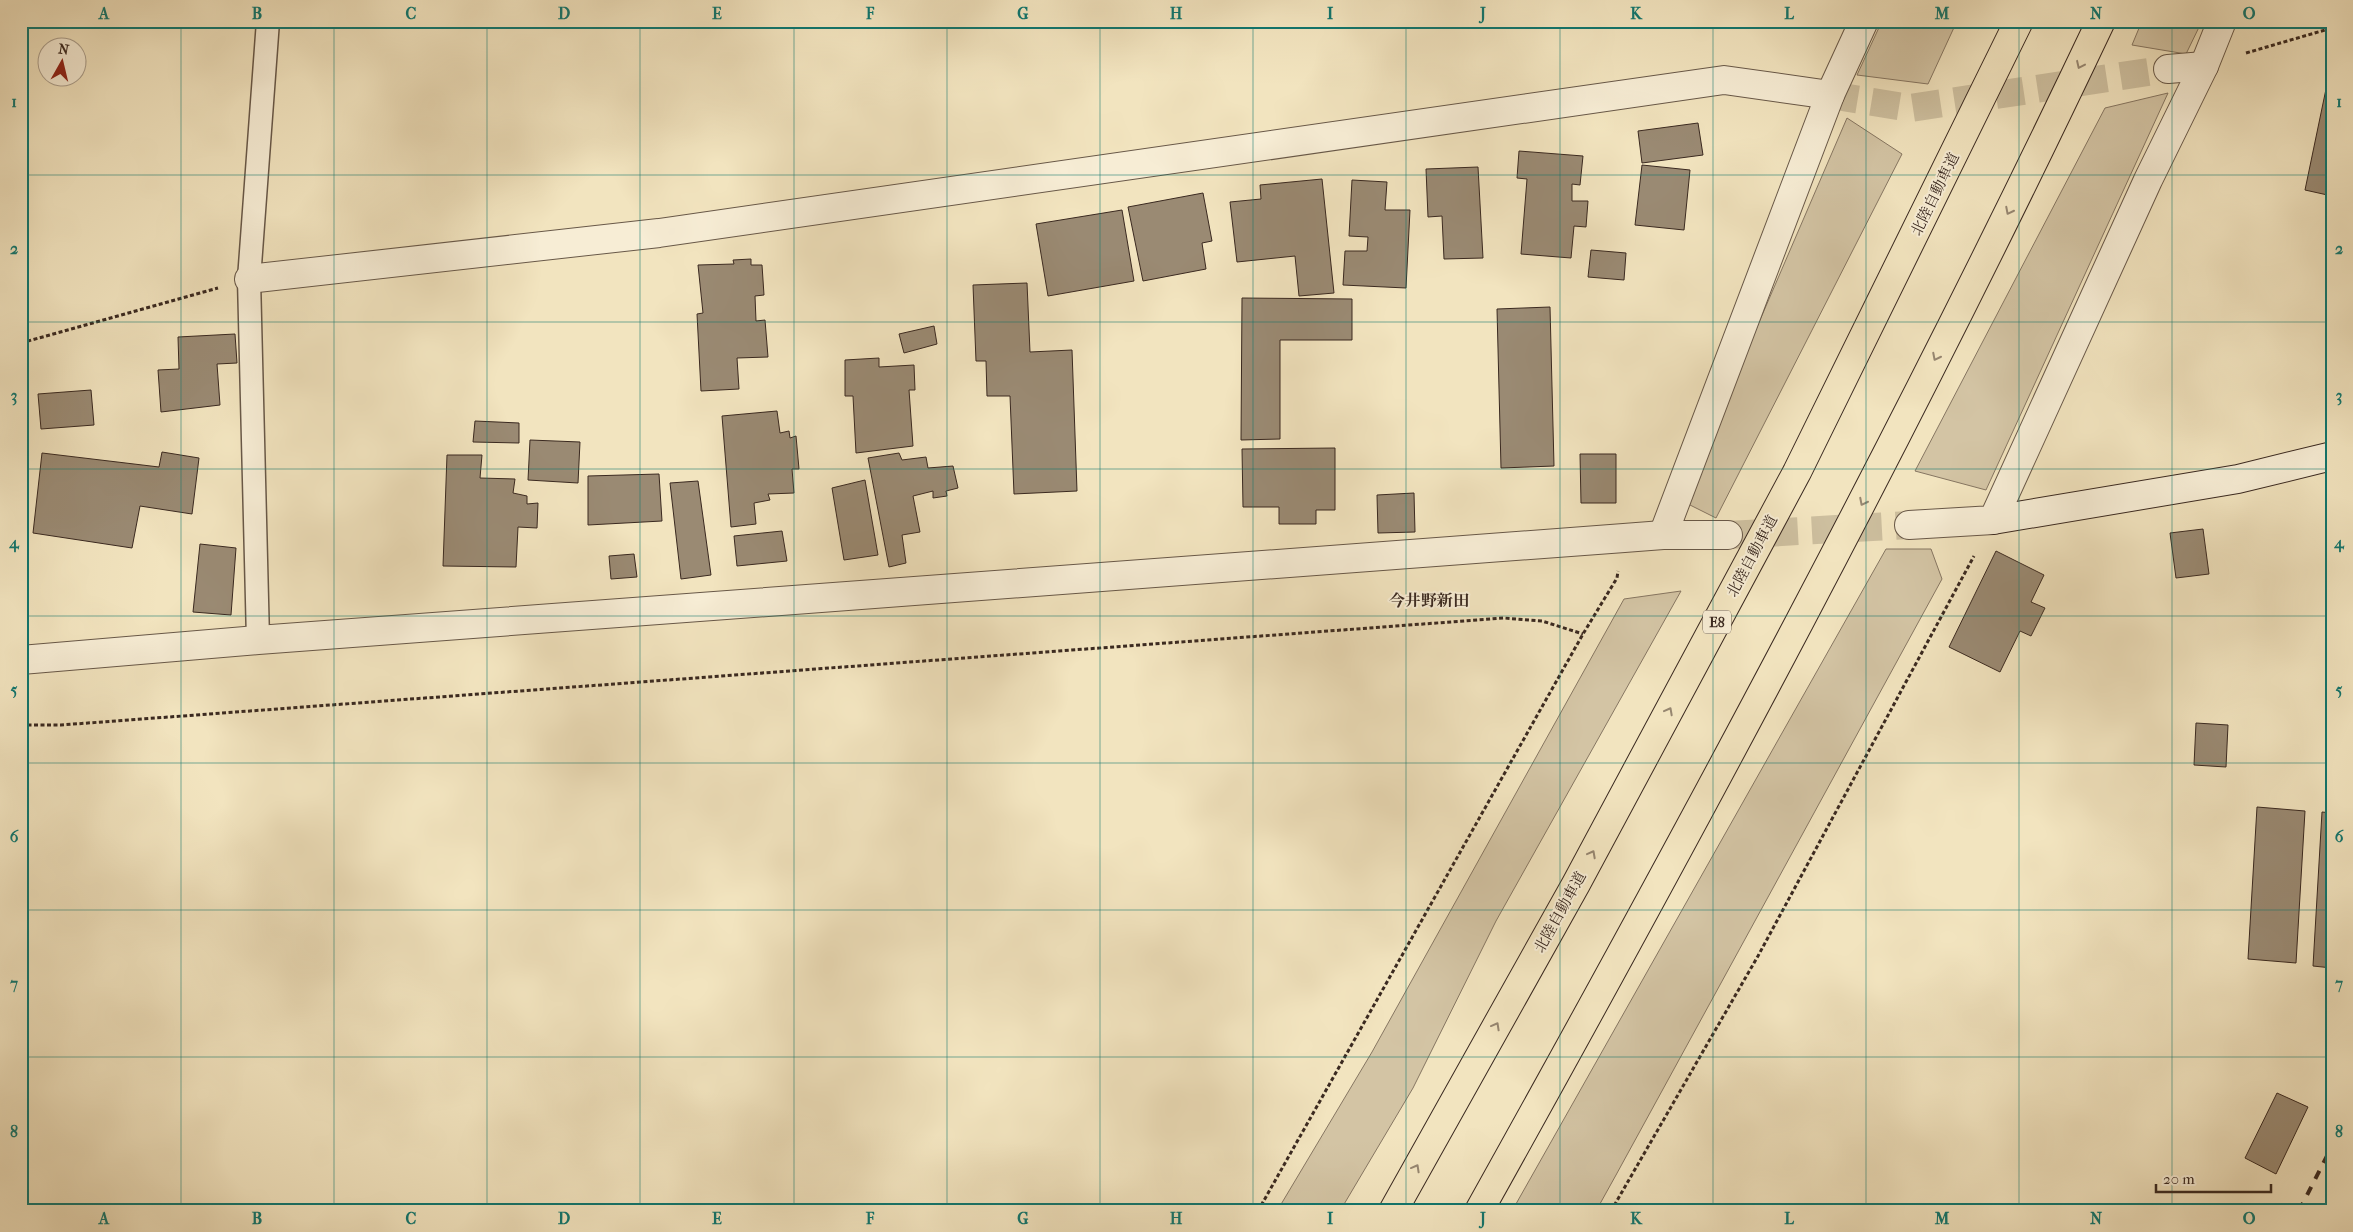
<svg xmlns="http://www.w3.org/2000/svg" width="2353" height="1232" font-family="'IM FELL French Canon','Noto Serif JP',serif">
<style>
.green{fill:#d3c4a4;stroke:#867662}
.building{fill:#9a8a73;stroke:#3a2920}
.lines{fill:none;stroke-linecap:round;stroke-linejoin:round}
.street-tunnel{stroke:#cdbf9f;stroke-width:28;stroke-dasharray:28 14;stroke-linecap:butt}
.secondary-tunnel{stroke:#cdbf9f;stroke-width:28;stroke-dasharray:28 14;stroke-linecap:butt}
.lane-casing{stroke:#685848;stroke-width:25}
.street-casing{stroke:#685848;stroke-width:30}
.secondary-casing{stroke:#3a2920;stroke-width:30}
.highway-casing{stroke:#3a2920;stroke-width:30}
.path{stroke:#3a2920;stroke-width:3;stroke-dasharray:4 2.5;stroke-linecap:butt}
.lane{stroke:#f7edd5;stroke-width:22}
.street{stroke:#f7edd5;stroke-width:28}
.secondary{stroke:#f7edd5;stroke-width:28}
.highway{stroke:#f2e4bf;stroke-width:28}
.rail{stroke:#3a2920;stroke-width:4;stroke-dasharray:9 9;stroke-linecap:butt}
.oneway{stroke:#968670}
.grid{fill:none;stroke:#0f766e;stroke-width:1;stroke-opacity:0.55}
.labels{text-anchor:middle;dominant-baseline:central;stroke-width:4;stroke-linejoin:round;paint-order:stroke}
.shield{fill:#f7edd5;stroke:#736456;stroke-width:1}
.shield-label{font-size:14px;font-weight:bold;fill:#3a2920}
.street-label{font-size:15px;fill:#3a2920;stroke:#f7edd5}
.neighbourhood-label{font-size:16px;font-weight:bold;fill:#3a2920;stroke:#f7edd5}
.neatline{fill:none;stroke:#0f766e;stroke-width:2}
.grid-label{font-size:16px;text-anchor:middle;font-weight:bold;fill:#0f766e}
</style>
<rect width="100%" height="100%" fill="#f2e4bf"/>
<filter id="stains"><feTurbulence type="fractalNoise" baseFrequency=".004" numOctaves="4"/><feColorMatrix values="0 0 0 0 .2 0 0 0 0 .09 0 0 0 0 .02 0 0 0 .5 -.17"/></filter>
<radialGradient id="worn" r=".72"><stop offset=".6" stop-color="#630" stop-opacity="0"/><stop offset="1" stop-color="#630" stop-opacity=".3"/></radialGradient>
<g class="green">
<path d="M1882 21H1957L1928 84 1857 75Z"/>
<path d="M2142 21H2202L2186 54 2132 45Z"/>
<path d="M2168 93 1986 490 1915 471 2105 108Z"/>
<path d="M1847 118 1902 154 1716 518 1682 501Z"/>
<path d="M1886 549H1931L1942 579 1616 1175 1596 1211H1512Z"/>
<path d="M1681 591 1496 921 1413 1088 1340 1211H1277L1372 1052 1624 599Z"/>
</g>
<g class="building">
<path d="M2326 89 2332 91V196L2305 190Z"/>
<path d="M1698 123 1703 155 1642 163 1638 131Z"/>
<path d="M1519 151 1583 156 1580 185 1572 184V201H1588L1586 227 1574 226 1571 258 1521 254 1527 179 1517 178Z"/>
<path d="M1642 165 1690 170 1684 230 1635 225Z"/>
<path d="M1478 167 1483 258 1444 259 1442 216 1428 217 1426 169Z"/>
<path d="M1322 179 1334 293 1299 296 1295 256 1237 262 1230 202 1261 199 1260 185Z"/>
<path d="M1352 180 1387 182 1385 210H1410L1406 288 1343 285 1345 251H1367L1368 237 1349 236Z"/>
<path d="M1203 193 1212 241 1202 243 1206 269 1143 281 1128 207Z"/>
<path d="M1122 210 1134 281 1048 296 1036 224Z"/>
<path d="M1591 250 1626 253 1624 280 1588 277Z"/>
<path d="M751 259V265H762L764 295 755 296 756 321 765 320 768 357 737 358 739 389 701 391 697 314 703 313 698 265 734 264 733 260Z"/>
<path d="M1027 283 1030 352 1072 350 1077 491 1014 494 1010 396H987L986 361H976L973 285Z"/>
<path d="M1242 298 1352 299V340H1280V439L1241 440Z"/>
<path d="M1550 307 1554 466 1501 468 1497 309Z"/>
<path d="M934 326 937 344 904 353 899 334Z"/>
<path d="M235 334 237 363 217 364 220 405 161 412 158 370 179 369 178 337Z"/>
<path d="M879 358V367L914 365 915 390H909L913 446 856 453 853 396H845V360Z"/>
<path d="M91 390 94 425 41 429 38 394Z"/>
<path d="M777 411 780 433 789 431 790 438 796 436 799 469H792L794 493 768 494 770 500 754 503 756 524 731 527 722 416Z"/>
<path d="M475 421 519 423V443L473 442Z"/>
<path d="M530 440 580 442 578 483 528 480Z"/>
<path d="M1335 448V510H1316V524H1279V507H1243L1242 449Z"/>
<path d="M162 452 199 458 192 514 140 506 132 548 33 533 42 453 159 467Z"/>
<path d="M899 453 902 460 926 457 928 468 953 466 958 488 946 491 947 496 933 498V491L913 496 920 532 902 535 906 563 889 567 868 458Z"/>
<path d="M1580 454H1616V503H1581Z"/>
<path d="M447 455H482L480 478 515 479 513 493 527 496V504L538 503 537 528 518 527 516 567 443 566Z"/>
<path d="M659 474 662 521 588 525V476Z"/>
<path d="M865 480 878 555 844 560 832 488Z"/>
<path d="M698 481 711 575 681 579 670 483Z"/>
<path d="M1414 493 1415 532 1378 533 1377 495Z"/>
<path d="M2203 529 2209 574 2176 578 2170 533Z"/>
<path d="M782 531 787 561 737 566 734 536Z"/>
<path d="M200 544 236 548 231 615 193 612Z"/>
<path d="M1996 551 2044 575 2031 602 2045 608 2031 636 2020 631 2000 672 1949 647Z"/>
<path d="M634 554 637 577 611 579 609 556Z"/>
<path d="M2196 723 2228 725 2226 767 2194 765Z"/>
<path d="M2257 807 2305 811 2296 963 2248 959Z"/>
<path d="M2322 812 2332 813V968L2313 966Z"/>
<path d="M2277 1093 2308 1107 2276 1174 2245 1158Z"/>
</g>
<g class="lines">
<path class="street-tunnel" d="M1830 95 1910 108 2168 69"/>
<path class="secondary-tunnel" d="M1728 535 1909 525"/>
<g class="lane-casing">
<path id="lane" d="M258 640 249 279 268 21"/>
</g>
<g class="street-casing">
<g id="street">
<path d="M2168 69 2204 66"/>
<path d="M249 279 659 233 1724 80 1830 95"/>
<path d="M1909 525 1993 520 2148 180 2204 66 2222 21"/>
<path d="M1663 535 1830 95 1864 21"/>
<path d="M21 660 258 640 1624 538 1663 535H1728"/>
</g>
</g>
<g class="secondary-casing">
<path id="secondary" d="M1993 520 2238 479 2332 456"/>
</g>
<g class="highway-casing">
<g id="highway">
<path d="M1393 1211 1576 884 1797 472 2019 21"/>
<path d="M1479 1211C1697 820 1909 426 2101 21"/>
</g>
</g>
<g class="path">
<path d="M2246 53 2332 28"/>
<path d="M21 343 218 288"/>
<path d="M21 725H61L1504 618 1542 621 1583 634"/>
<path d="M1258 1211 1583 634 1617 578 1618 571"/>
<path d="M1611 1211 1758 956 1974 556"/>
</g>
<use href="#lane" class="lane"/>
<use href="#street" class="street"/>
<use href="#secondary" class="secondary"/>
<use href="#highway" class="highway"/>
<g class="rail">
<path d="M2299 1211 2332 1146"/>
<path d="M2331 1211 2332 1210"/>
</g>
</g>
<defs><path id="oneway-chevron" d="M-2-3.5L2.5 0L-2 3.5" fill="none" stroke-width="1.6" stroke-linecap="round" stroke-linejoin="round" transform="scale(1.25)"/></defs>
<g class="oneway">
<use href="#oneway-chevron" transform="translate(2080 65) rotate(115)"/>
<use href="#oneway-chevron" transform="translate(2009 211) rotate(117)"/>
<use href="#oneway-chevron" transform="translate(1936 357) rotate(117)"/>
<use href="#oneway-chevron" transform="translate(1863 502) rotate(117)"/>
<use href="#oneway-chevron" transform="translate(1669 711) rotate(-62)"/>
<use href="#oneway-chevron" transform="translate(1592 854) rotate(-62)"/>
<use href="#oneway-chevron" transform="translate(1496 1026) rotate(-61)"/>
<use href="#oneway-chevron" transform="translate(1416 1168) rotate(-61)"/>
</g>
<path class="grid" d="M181 21V1211M334 21V1211M487 21V1211M640 21V1211M794 21V1211M947 21V1211M1100 21V1211M1253 21V1211M1406 21V1211M1560 21V1211M1713 21V1211M1866 21V1211M2019 21V1211M2172 21V1211M21 175H2332M21 322H2332M21 469H2332M21 616H2332M21 763H2332M21 910H2332M21 1057H2332"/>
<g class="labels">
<rect class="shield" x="1703" y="610.5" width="28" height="23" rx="4"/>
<g class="shield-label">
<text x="1717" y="622">E8</text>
</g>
<g class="street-label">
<text transform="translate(1935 194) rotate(-64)">北陸自動車道</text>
<text transform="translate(1752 556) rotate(-62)">北陸自動車道</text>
<text transform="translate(1560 912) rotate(-61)">北陸自動車道</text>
</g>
<g class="neighbourhood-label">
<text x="1429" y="600">今井野新田</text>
</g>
</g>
<rect width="2353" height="1232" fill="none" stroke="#f2e4bf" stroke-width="55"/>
<g transform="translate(62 62) rotate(8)"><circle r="24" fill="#f7edd5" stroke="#ab9f8d"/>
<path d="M0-4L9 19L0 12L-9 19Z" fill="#8f2418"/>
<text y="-8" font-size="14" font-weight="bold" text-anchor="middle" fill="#3a2920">N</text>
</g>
<path d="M2156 1184v8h115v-8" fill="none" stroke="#3a2920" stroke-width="2.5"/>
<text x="2163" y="1184" font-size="15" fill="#3a2920" stroke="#f7edd5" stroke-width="4" paint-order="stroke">20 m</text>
<rect x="28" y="28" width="2298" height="1176" class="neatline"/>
<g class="grid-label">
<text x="104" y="19">A</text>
<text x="257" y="19">B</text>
<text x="411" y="19">C</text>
<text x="564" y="19">D</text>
<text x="717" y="19">E</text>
<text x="870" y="19">F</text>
<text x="1023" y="19">G</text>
<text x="1176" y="19">H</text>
<text x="1330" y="19">I</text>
<text x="1483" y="19">J</text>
<text x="1636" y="19">K</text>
<text x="1789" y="19">L</text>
<text x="1942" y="19">M</text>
<text x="2096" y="19">N</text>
<text x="2249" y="19">O</text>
<text x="14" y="107">1</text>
<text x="2339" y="107">1</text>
<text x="14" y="254">2</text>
<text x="2339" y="254">2</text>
<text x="14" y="401">3</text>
<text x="2339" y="401">3</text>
<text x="14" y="548">4</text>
<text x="2339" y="548">4</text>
<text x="14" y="695">5</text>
<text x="2339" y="695">5</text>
<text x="14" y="842">6</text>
<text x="2339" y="842">6</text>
<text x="14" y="989">7</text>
<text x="2339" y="989">7</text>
<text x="14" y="1137">8</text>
<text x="2339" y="1137">8</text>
<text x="104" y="1224">A</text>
<text x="257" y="1224">B</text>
<text x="411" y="1224">C</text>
<text x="564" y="1224">D</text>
<text x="717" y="1224">E</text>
<text x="870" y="1224">F</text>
<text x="1023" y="1224">G</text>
<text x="1176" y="1224">H</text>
<text x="1330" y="1224">I</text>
<text x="1483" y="1224">J</text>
<text x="1636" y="1224">K</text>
<text x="1789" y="1224">L</text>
<text x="1942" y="1224">M</text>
<text x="2096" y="1224">N</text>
<text x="2249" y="1224">O</text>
</g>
<rect width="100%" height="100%" filter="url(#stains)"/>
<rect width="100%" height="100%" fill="url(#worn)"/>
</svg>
